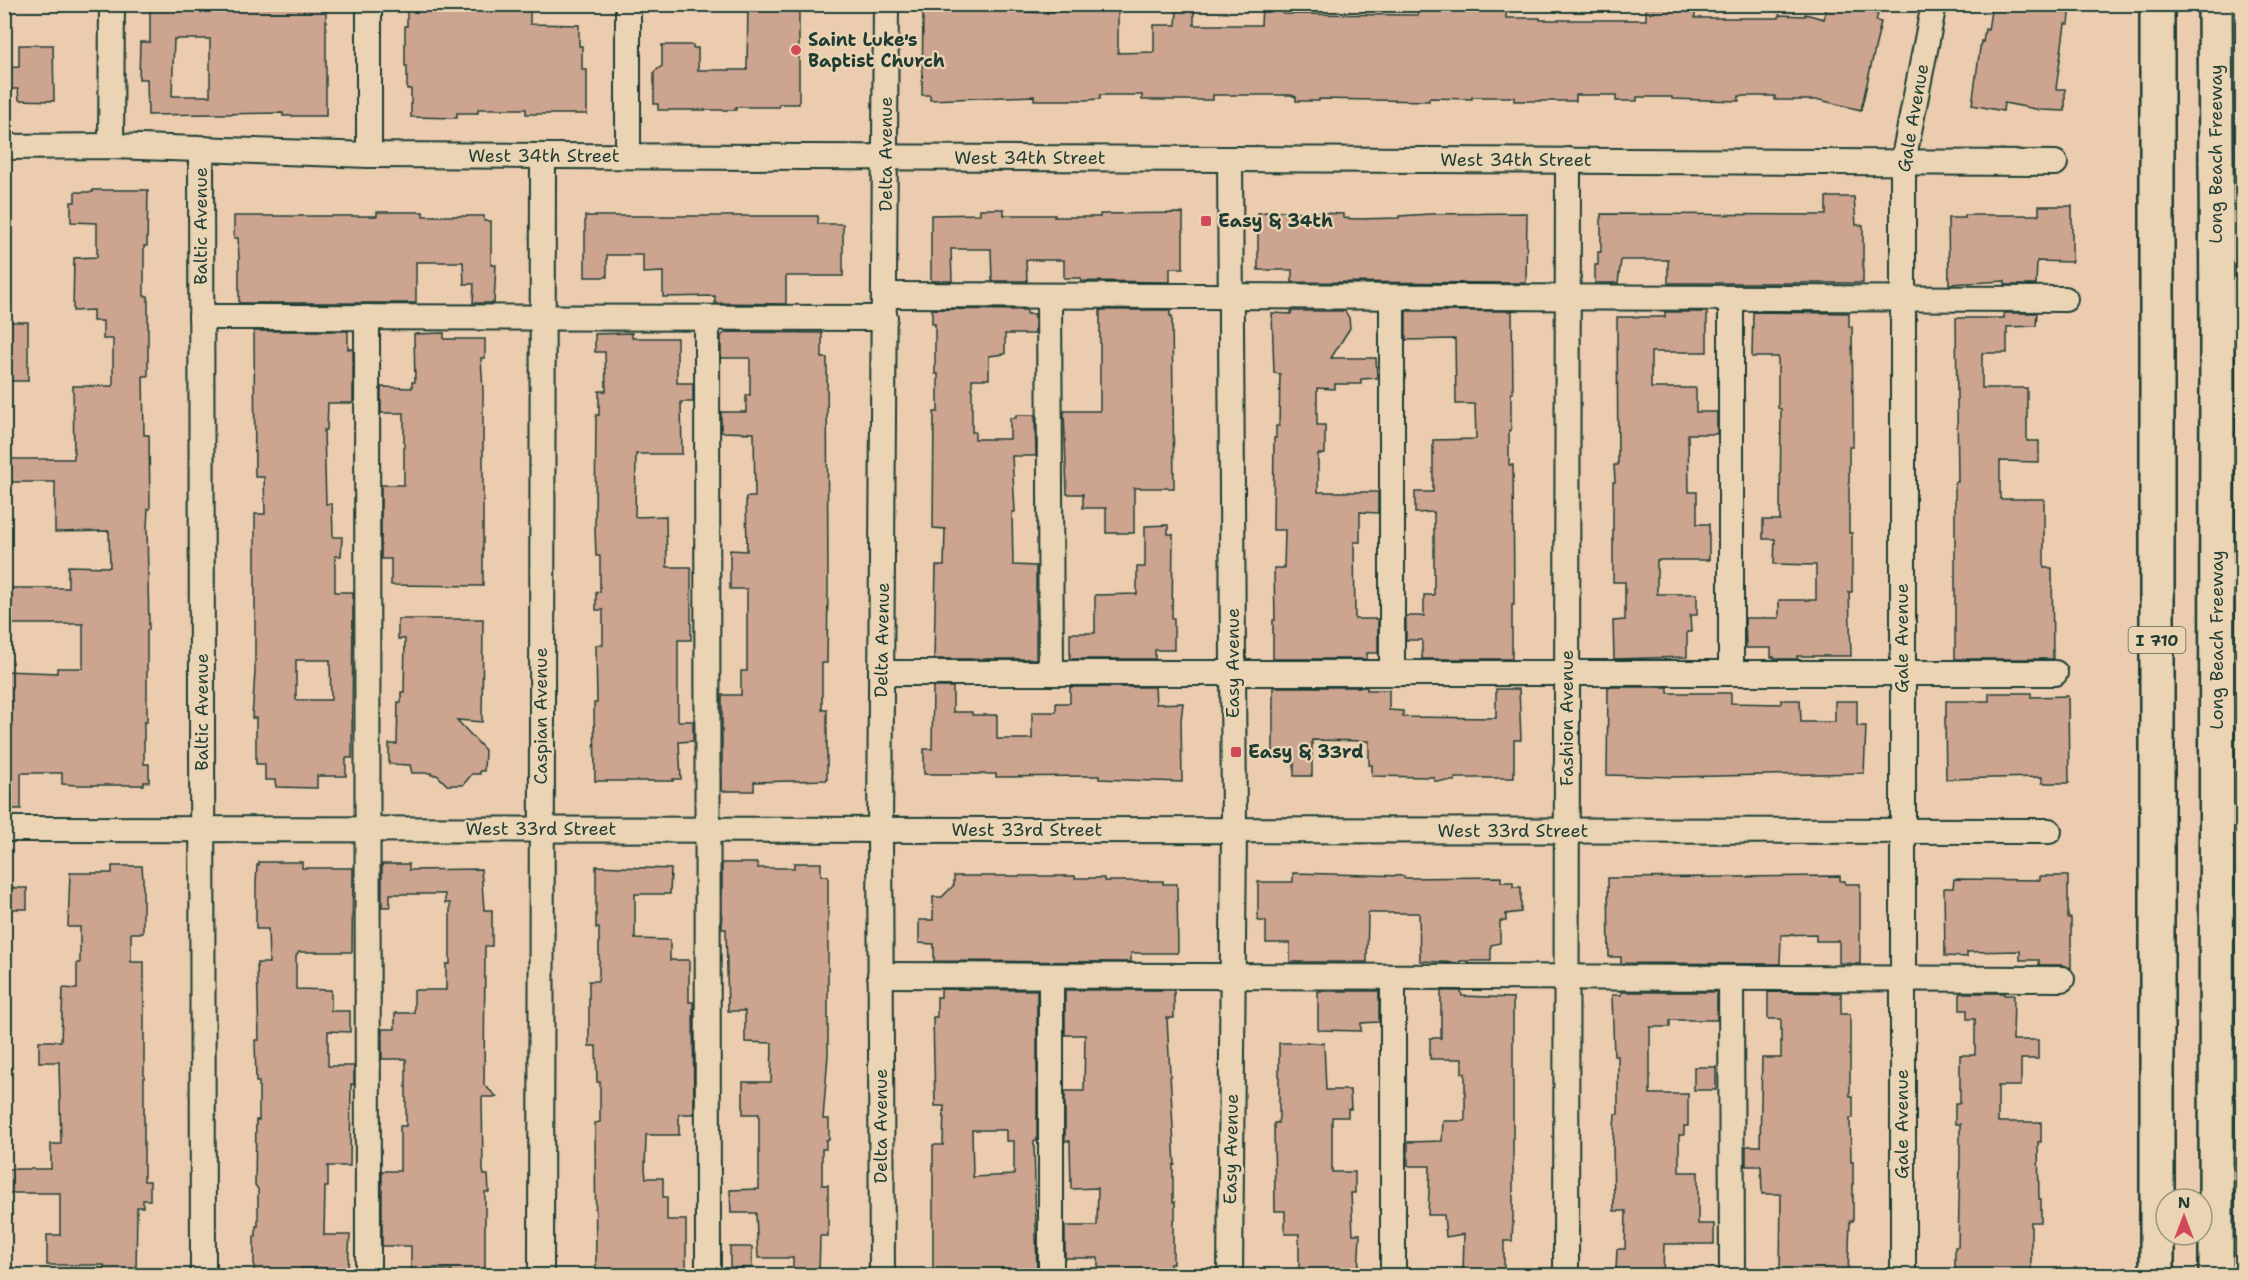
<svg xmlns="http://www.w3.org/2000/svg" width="2247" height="1280" font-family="'Shantell Sans',sans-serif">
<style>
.building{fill:#cda490;stroke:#1f3d34;stroke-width:1.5;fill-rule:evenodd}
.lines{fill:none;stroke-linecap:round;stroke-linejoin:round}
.minor-casing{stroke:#1f3d34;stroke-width:28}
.highway-casing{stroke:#1f3d34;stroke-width:38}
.minor{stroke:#ead4b3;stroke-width:24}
.highway{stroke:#ead4b3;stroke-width:33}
.poi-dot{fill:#d1495b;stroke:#ead4b3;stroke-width:2}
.labels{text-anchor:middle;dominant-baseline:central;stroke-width:4.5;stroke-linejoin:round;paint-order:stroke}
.shield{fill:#ead4b3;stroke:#5c6a5a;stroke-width:1.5}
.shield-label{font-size:16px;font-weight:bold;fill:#1f3d34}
.poi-label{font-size:18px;font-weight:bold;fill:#1f3d34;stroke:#ead4b3;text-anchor:start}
.street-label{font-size:18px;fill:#1f3d34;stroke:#ead4b3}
</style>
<rect width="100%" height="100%" fill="#ebccae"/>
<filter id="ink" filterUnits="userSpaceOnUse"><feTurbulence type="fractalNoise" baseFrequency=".0167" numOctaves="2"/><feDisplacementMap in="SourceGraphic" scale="12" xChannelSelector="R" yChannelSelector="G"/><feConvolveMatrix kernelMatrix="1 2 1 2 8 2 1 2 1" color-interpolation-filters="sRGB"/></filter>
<g filter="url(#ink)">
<g class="building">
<path d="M150 4H326V116H283V113L148 115 147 79H139L140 42H150ZM174 39H210V96H172Z"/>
<path d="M407 4H530V24L579 25V46H582V70H587V114H526V109H478V113H457V118L411 117V89H407V66H405V26H407Z"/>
<path d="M748 4H799V104H779V107H736V110H658V104H654V72L662 66V45H693V48H698V70H747Z"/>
<path d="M1078 4H1118V53L1154 52V25H1176L1177 10H1194V25H1261L1262 4H1283V14L1418 15V4H1507L1506 18H1540V20H1646V4H1695V18H1779V15L1805 16V14L1824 19 1827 5 1848 10 1849 7 1878 14 1876 21 1881 22 1861 110 1820 100H1775V96H1739V101L1672 99V97H1637V101H1616V95H1576V101H1514V97H1472V99L1429 98V101L1319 99V101H1296V97L1291 95H1213V100H1142V95H1100V99L1085 100H1034V96L930 100V95H922L923 11H952V9L1048 13V11H1078Z"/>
<path d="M1992 4H2071L2069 24H2065L2056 89H2065V111L2041 110 2004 103 2003 111 1972 105 1981 41 1983 42 1985 29 1988 30Z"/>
<path d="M19 45H53L54 101 19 100 18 89H4V68L19 67Z"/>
<path d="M93 190H148L147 246H144V296H148V376H143L144 435H149L150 509H148L147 527 149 630H147V722H144V764H149V782H144V785H77L62 784V773H21V809H4V671L57 673V668H83V624H4V588H68V566L110 567 109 531 55 532V482H4V459H74L73 386H113V339H103V321H93V310L73 311 74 258 97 257V223L71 222V202H75V192H93Z"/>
<path d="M1826 197H1854L1856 225H1863V283H1668V260H1621L1618 283H1595V265H1598V252H1601V214L1826 215Z"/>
<path d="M2039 206H2072V262L2037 261 2036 285H2005V281L1949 284 1948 218H1965V215H2039Z"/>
<path d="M980 209H1004V215H1055L1054 217H1100V214L1183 213V268H1170V282L1081 281V278H1064V260H1026L1027 281H992L991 249H951L952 281H931V215L980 214Z"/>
<path d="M1278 211 1343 214V218L1356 219 1399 218V216L1430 214 1527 213 1526 283 1292 282V270H1258V213Z"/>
<path d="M377 212H423V216H484V221H491V265H496L494 303H473L474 284H464L463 262H416V303H239V259L238 238H234V216H377Z"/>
<path d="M585 216H818V224H843V276H786V304L715 303V296L663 297V272L643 273V255H607V277H585Z"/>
<path d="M932 309 1027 310V314H1035V334H1005V354L989 356V379H972V432H975V439H1010V418H1016V415H1035L1036 456H1012L1015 512H1012L1013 565 1036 566V659H934L936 566H944L945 529 933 528 934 412H938V374H935V324H932Z"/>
<path d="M1100 310H1170V316H1172L1174 488H1134V533H1106V508H1083V494H1067L1064 411H1100Z"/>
<path d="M1291 311H1345L1349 318 1350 328 1331 358H1376L1377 378 1361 379V384H1335V389L1317 388V425H1325V454H1318V492H1378V513L1360 512V542H1354L1355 619H1378V653H1367V659H1273V620H1275L1274 568H1284L1285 530H1273L1274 438H1276V426H1279L1280 374 1274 373 1272 313 1291 314Z"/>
<path d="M1406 311H1512L1513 393H1511V430H1509V465H1513L1514 605H1512V659H1422V640H1406V616H1424V595H1434V512L1415 513V492H1433V440L1476 439 1475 404H1456L1455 339 1406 340Z"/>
<path d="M1665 312H1707V352H1651V388H1696V412H1717V434H1688L1689 492H1697V524H1709V560H1657V594H1697V615H1690L1691 632H1687V657L1614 659 1613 621 1625 620V582H1613V482H1615L1614 465H1618L1617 317H1665Z"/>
<path d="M1753 312 1849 313V327H1852L1853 414V447H1849V533H1852V592H1849L1851 656H1797L1798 659H1774V657H1771V648H1746L1745 618H1779V600H1816V565L1774 564 1775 539H1763V520H1780L1781 409 1778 408V357H1752Z"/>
<path d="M2004 313H2037L2036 326 2007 327V353H1982V388H2027V441H2039V462L2000 461V499H2044V568H2052L2053 659H1955V482H1958L1956 318H2004Z"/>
<path d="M4 322H28V381H6Z"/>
<path d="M254 331H348V349H353V403H328L327 430H324L326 504H332L333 537H342L341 556H335V592H353L352 758H346V776H317V788L276 787 275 780H265V764H256V718H252L255 672V514H265L264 477H255ZM296 660H330L331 700H296Z"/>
<path d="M726 332 822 333V358H827L828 589 827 663H822V710H827V780L754 782V791H722V695H741V671H747V589H730V550L747 551 746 497H755L754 433 721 432V412H746V395H750V358H721V336Z"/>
<path d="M444 333V339H485V358H481L483 391V586L391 585V559H381V485H404V413H381V387L412 388V382H415L414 334Z"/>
<path d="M632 333V338H677V383H693V402H681L682 454H636L635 517 666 516 667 567H691V640H678V721H693V741L679 742 681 779H673V781H595L594 703H597L596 645H603V610H596V592H600V556H596L595 528 596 415H599V391H606L605 352H595V334Z"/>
<path d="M1168 525V534H1173L1172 618H1174V650H1155V659H1070V633H1095V595L1137 594V567H1145V526Z"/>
<path d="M398 619H483L482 722 457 720 485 750 484 771H480V774H472L463 785H447L437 775H431V773H412L410 765 389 764V744H397L398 702 401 703V692H404L405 639H398Z"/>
<path d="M933 687H953V712H972V715H997V739H1032V712H1056V703H1070V687H1155L1156 704 1183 703 1181 720 1182 782 1099 779V776H1092L996 777V774H924V749H932Z"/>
<path d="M1273 687H1367V690H1389V710L1403 711V717L1496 718V689H1519L1521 740H1514V778H1455V781H1434V777H1431L1372 776V765H1369V741L1312 740V776H1294V756H1273Z"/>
<path d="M1608 687H1668V693H1731V703L1781 704V700H1800L1801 722H1835V701H1857V726H1866L1864 773 1674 777 1607 775Z"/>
<path d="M1989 693H2031V697L2068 696 2069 783H2042V777L1946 779 1945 717H1946V701H1989Z"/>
<path d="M259 862H302V868H353L352 952H299L296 956V989L331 990V1011H350V1032L328 1031V1066H354V1085L351 1084 350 1166H328V1187H325L324 1235H350L348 1268H301V1275H254V1236H256V1226H258V1189L255 1185 256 1120H259V1082H256L255 1040H259L257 963H269L268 929H256V884L257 865H259Z"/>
<path d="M722 863H758V868H794V863H821V876H828V1055L823 1119H829V1140H826V1149H822V1185H828V1236H820L819 1275H793V1258H758L756 1213H731L730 1190 759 1189V1114H743V1082H771L772 1043 745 1042V1011H728L726 929H722Z"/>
<path d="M382 864H409V870L481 869 484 910H492V946H485L484 1085 497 1097H482L483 1170 484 1175H488L489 1192H485V1275H451L452 1270H411V1246H382V1171H400V1126H406V1059H382V1029H395V1013H414V990H446V964H450V903H445V894H390V907H382Z"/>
<path d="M112 866H142L143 879V933H131V962H144V1181H150V1200H143V1207H137L136 1275H104V1265H47V1235H60V1193H4V1169H51V1144H61L59 1062H39V1041H61L63 988 77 989V963H80V927H68L70 873H112Z"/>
<path d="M596 866 671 869 670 894H635V939L670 940V960H689V1002H693L694 1114H679V1135H646L645 1170 646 1178H663V1197H667V1220H686V1268L648 1270 647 1275H596L595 1123 600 1122V1082H597L596 1046H589V981H598L599 972V928H596Z"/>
<path d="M1293 873 1404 876V878L1501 877V882H1513V887H1521V912L1506 914V921H1500V943L1491 945V961H1460V963L1420 961 1419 913H1368L1367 962H1290V943H1266V921H1258V882H1293Z"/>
<path d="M954 876H1075V878H1104V881H1163V884H1177L1178 953H1131V962L934 961V944L919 943V920H933V897H942L954 885Z"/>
<path d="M1840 876V881H1845V884H1860V964L1839 963V941H1816V934L1781 935 1780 964 1621 963V957H1609L1608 878Z"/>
<path d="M2040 876H2068V918H2071V968L2062 965H2039V960H2020V951L1967 952V957L1945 956 1944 888H1953L1954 879 2040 880Z"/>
<path d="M8 888H27V909H7Z"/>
<path d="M941 989 1037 990V1141H1034L1037 1275H933V1145H943L944 1106H935L933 1017H937V997H941ZM972 1130H1006V1141H1014V1175L973 1177Z"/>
<path d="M1065 990H1174V1018H1167L1175 1165H1173V1202H1175V1220H1173V1264H1170V1275H1098V1258H1065V1226H1097L1098 1188 1071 1189 1070 1141H1065V1091H1084L1085 1035H1065Z"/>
<path d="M1318 991H1379V1022L1361 1023V1031L1318 1030Z"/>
<path d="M1441 991H1461L1462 996 1513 998V1219L1512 1241H1504V1275H1463L1464 1234 1446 1237 1444 1215H1428L1430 1166H1408V1142L1442 1141 1443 1121H1465V1073H1462V1059H1430V1038H1441Z"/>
<path d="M1621 992H1717V1020H1670V1027H1650V1094H1688V1126H1684V1135H1679V1172H1698V1224H1714V1244H1664L1663 1275H1618V1270H1616L1617 1249H1625L1626 1211H1614L1613 1145 1615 1114H1618V1056H1614L1612 995H1621Z"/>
<path d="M1768 992 1841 993V1014H1850V1096H1853V1118H1850L1851 1162H1853V1221H1850L1848 1275H1780L1781 1194H1762L1761 1166H1746V1146H1760L1762 1058H1781V1019H1768Z"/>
<path d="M1960 993H2004V995H2014L2013 1040H2038V1059H2021V1086H1998V1122H2041V1142H2038L2039 1199H2041V1222H2031V1275H1955V1247H1958L1960 1161V1124H1955V1103H1960V1055H1975V1019H1967V1010H1960Z"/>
<path d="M1279 1043H1324L1326 1090H1350L1351 1109H1348V1117H1332V1172H1355V1193H1351L1353 1234H1360L1358 1275H1332V1271L1299 1272V1234H1285V1211H1275L1274 1123H1278L1279 1117Z"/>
<rect x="1694" y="1067" width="22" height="23"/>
<rect x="730" y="1247" width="22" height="21"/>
</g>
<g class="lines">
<g class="minor-casing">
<g id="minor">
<path d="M111 146 112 4"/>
<path d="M4 147 111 146 369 155 2055 163"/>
<path d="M201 148 203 1276"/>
<path d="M369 155V4"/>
<path d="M628 156V4"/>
<path d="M885 295 2065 299"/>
<path d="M1049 296 1051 673"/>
<path d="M1392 297V673"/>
<path d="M1731 298V673"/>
<path d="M201 317 885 318"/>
<path d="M367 317 368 1276"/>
<path d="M707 318 708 1276"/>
<path d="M881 673H2055"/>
<path d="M4 829 2049 831"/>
<path d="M880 975 2062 979"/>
<path d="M1051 976V1276"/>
<path d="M1393 977V1276"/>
<path d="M1731 978 1732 1276"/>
<path d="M541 1276 543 156"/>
<path d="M882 1276 880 830 886 4"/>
<path d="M1230 1276 1234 830 1230 159"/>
<path d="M1566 1276 1568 160"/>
<path d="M1903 1276V162L1934 4"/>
</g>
</g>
<g class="highway-casing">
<g id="highway">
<path d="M2157 4V1276"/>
<path d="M2215 4 2217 320 2216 1276"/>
</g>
</g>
<use href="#minor" class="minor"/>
<use href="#highway" class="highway"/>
</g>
</g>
<g class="poi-dot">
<circle cx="796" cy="50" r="6"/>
<rect x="1200" y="215" width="12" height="12" rx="3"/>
<rect x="1230" y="746" width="12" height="12" rx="3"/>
</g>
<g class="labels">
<rect class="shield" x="2128.5" y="627" width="57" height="26" rx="4.5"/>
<g class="shield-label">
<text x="2157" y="640">I 710</text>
</g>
<g class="poi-label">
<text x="808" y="40">Saint Luke's<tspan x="808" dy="21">Baptist Church</tspan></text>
<text x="1218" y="221">Easy &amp; 34th</text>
<text x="1248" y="752">Easy &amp; 33rd</text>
</g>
<g class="street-label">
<text transform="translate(1913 118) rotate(-80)">Gale Avenue</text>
<text transform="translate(886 154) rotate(-90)">Delta Avenue</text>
<text transform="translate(2216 154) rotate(-90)">Long Beach Freeway</text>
<text x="544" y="156">West 34th Street</text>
<text x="1030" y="158">West 34th Street</text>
<text x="1516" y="160">West 34th Street</text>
<text transform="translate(201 226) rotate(-90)">Baltic Avenue</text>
<text transform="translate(1902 638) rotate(-90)">Gale Avenue</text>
<text transform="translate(882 640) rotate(-89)">Delta Avenue</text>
<text transform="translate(2217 640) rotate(-90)">Long Beach Freeway</text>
<text transform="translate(1233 663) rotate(-90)">Easy Avenue</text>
<text transform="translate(202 712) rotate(-90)">Baltic Avenue</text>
<text transform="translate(541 716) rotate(-90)">Caspian Avenue</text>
<text transform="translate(1567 718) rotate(-90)">Fashion Avenue</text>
<text x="541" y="829">West 33rd Street</text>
<text x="1027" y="830">West 33rd Street</text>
<text x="1513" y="831">West 33rd Street</text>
<text transform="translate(1902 1124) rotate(-90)">Gale Avenue</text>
<text transform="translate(881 1126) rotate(-90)">Delta Avenue</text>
<text transform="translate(1231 1149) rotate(-89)">Easy Avenue</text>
</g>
</g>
<rect width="2247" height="1280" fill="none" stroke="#ead4b3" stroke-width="24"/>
<rect x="12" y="12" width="2223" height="1256" fill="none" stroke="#1f3d34" stroke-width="2" filter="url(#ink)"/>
<g transform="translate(2184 1217)"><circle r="28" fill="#ead4b3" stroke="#999880" stroke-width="1.5"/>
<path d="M0-4.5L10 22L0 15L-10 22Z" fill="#d1495b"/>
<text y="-9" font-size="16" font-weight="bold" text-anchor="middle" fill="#1f3d34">N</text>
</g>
</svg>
